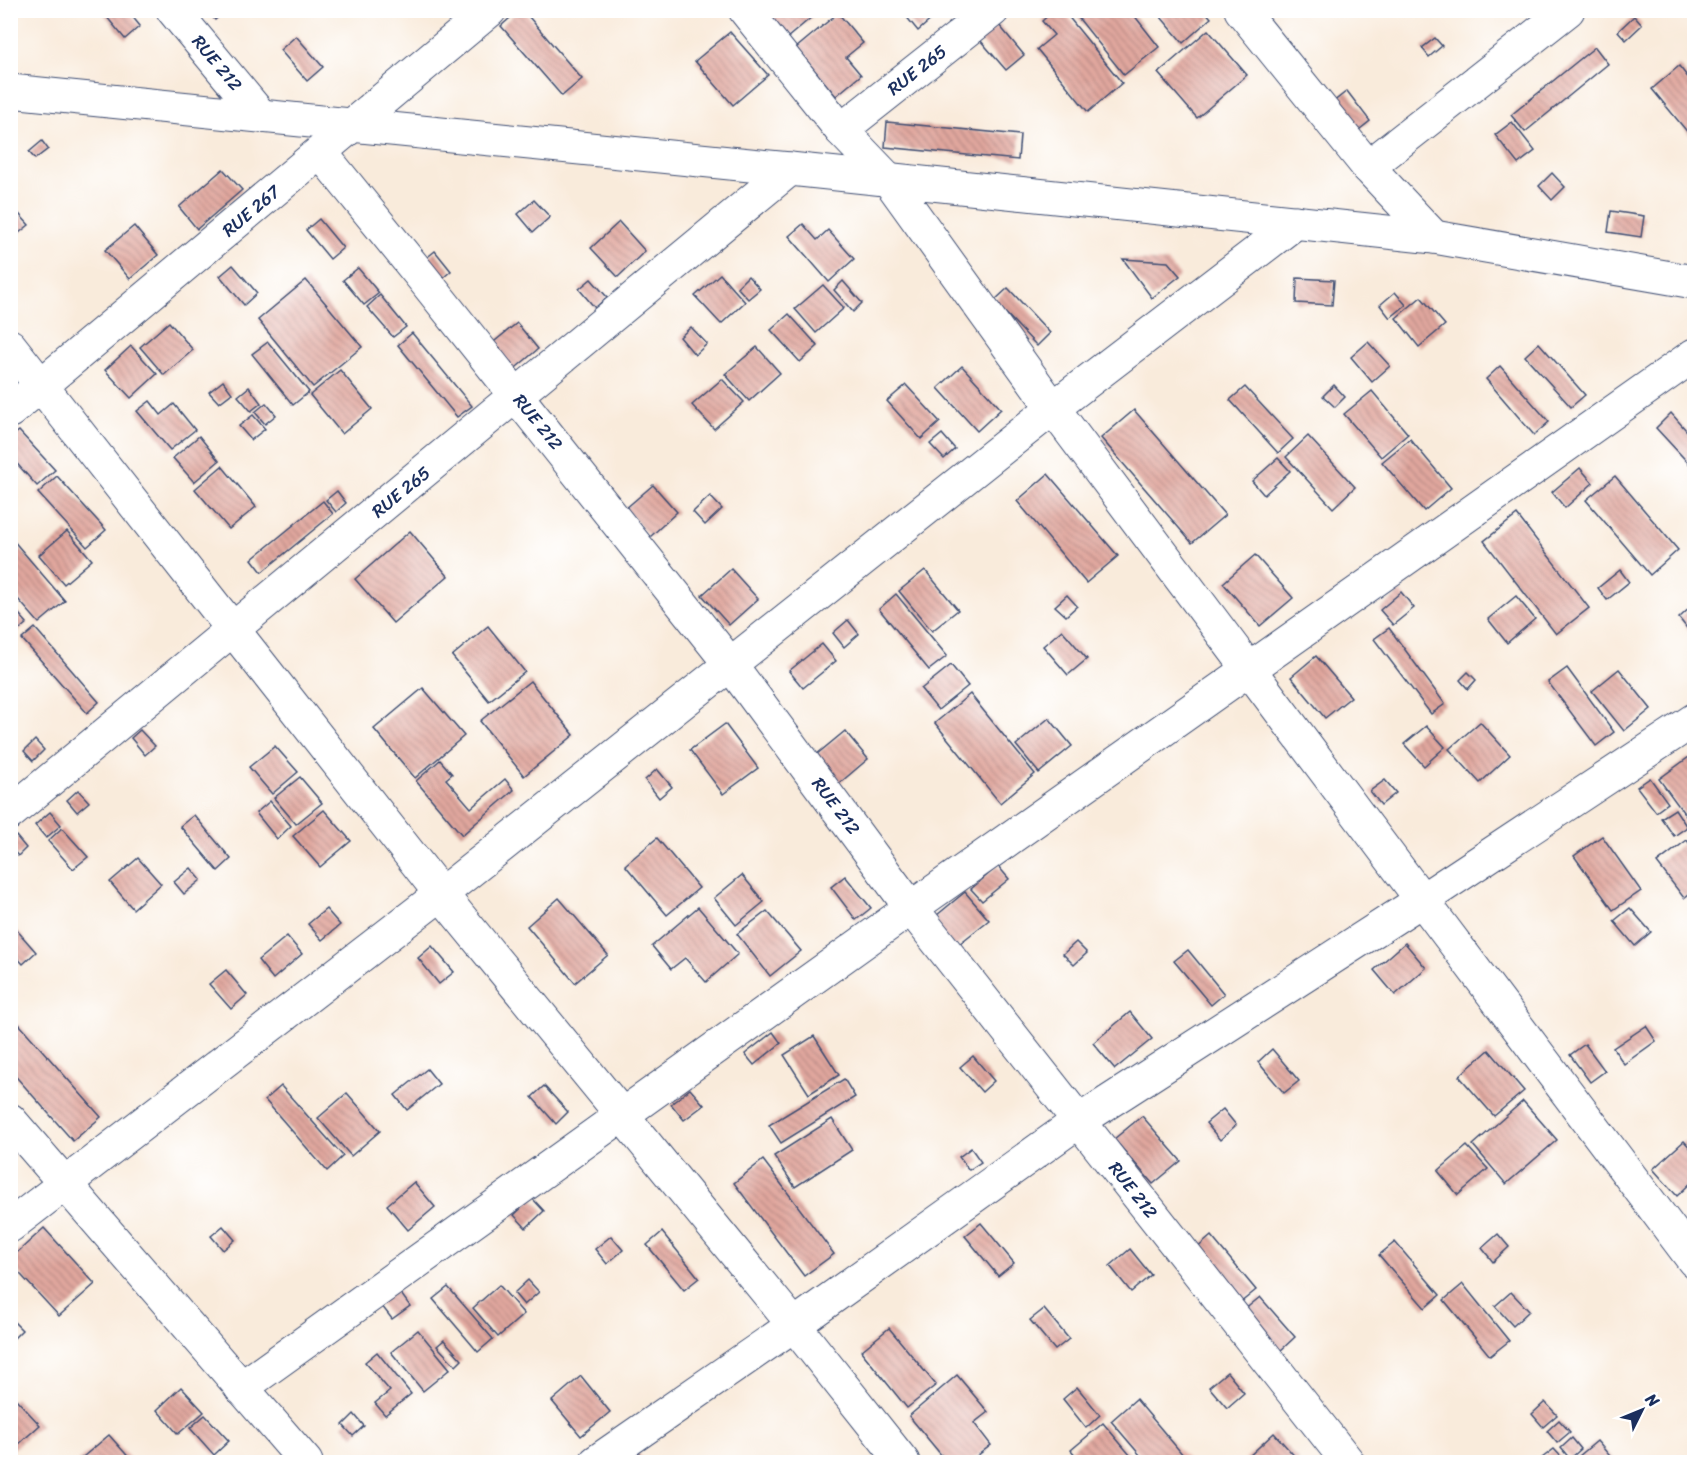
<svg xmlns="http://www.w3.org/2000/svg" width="1705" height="1473" font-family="Sriracha,sans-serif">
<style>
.building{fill:url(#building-back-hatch)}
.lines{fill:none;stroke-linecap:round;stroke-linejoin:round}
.minor-casing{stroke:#3c4b71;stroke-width:35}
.minor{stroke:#fff;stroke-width:33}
.labels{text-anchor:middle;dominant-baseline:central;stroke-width:6;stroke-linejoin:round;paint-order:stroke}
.street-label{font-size:18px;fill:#1b2f5e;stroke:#fff}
</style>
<defs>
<pattern id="building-back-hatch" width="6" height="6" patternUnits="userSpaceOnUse" patternTransform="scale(1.5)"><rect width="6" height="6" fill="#e1a79e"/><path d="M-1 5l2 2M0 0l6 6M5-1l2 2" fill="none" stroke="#b68884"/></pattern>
</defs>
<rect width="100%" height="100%" fill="#fff"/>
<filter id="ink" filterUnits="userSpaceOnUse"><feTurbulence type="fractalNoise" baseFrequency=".0167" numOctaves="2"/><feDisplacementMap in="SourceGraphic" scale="12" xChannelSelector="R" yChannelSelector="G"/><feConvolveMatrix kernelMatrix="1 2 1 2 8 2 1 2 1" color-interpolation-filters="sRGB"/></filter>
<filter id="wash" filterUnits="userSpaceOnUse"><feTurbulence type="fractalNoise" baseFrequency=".008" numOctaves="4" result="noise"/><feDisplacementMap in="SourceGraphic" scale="24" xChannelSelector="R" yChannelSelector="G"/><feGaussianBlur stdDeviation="1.35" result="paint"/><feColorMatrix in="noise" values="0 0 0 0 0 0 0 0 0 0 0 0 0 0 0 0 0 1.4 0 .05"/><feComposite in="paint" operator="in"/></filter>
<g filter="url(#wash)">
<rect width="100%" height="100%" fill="#f9ebdb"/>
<g id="blocks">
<g class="building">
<path d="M101 10H127L140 26 125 39Z"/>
<path d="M207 10H226L215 20Z"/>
<path d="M519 10H523L582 79 562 96 501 26Z"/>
<path d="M764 10H820L787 38Z"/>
<path d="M901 10H942L918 31Z"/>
<path d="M1054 10H1063L1122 83 1088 112 1037 49 1054 35 1042 21Z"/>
<path d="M1072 10H1130L1159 47 1124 75Z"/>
<path d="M1155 10H1204L1211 18 1183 43Z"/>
<path d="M838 13 863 43 846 57 861 75 836 96 796 48Z"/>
<path d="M1634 16 1642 25 1626 40 1618 31Z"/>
<path d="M999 25 1024 55 1006 70 980 40Z"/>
<path d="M1208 30 1247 75 1197 118 1158 73Z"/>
<path d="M730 32 768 75 733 105 695 61Z"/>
<path d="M296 36 323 67 307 81 280 50Z"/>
<path d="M1435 38 1442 46 1429 57 1422 48Z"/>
<path d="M1595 47 1608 64 1525 132 1511 115Z"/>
<path d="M1679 66 1694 85V140L1652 89Z"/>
<path d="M1347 91 1370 121 1355 133 1332 103Z"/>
<path d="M887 122 1020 135 1018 160 885 147Z"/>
<path d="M1512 122 1535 151 1518 164 1495 135Z"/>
<path d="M42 141 48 149 35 159 29 152Z"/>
<path d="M223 169 242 190 197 229 179 207Z"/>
<path d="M1552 173 1565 187 1552 200 1539 186Z"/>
<path d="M534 200 550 217 533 232 518 214Z"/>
<path d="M10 204 29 225 10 240Z"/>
<path d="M1611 211 1644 216 1641 237 1608 232Z"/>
<path d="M319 219 343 248 330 259 306 230Z"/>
<path d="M619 222 645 251 618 277 591 248Z"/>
<path d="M803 224 817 240 828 230 854 259 829 282 789 236Z"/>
<path d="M134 226 158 255 130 279 105 250Z"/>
<path d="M435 251 451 271 437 283 420 263Z"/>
<path d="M1123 259 1168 262 1180 276 1152 298Z"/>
<path d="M233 265 257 293 244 305 220 276Z"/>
<path d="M358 268 379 293 364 305 343 280Z"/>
<path d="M720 274 745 302 721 324 695 296Z"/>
<path d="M748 276 760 289 748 299 737 287Z"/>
<path d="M1297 278 1334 280 1332 305 1296 303Z"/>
<path d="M591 279 607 297 595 308 579 289Z"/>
<path d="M306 280 362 347 313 387 258 320Z"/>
<path d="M843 281 862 303 853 312 834 290Z"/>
<path d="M823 285 844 308 816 333 795 309Z"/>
<path d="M1008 288 1050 333 1037 346 994 301Z"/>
<path d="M1395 292 1406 305 1390 318 1380 305Z"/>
<path d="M380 295 406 327 393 337 367 307Z"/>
<path d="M1421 297 1445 325 1419 347 1396 318Z"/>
<path d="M789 314 818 346 800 362 771 330Z"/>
<path d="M169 322 193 350 164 375 140 347Z"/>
<path d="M517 323 538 349 511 372 490 345Z"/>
<path d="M691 327 707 344 695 355 680 337Z"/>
<path d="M412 333 472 406 457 417 398 345Z"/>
<path d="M268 342 309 392 293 405 252 354Z"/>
<path d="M1368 342 1390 366 1372 382 1351 357Z"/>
<path d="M1539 343 1585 395 1571 407 1525 356Z"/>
<path d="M131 346 157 374 131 398 105 370Z"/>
<path d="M757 347 780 373 749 401 725 374Z"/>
<path d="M962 366 1001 409 977 431 938 388Z"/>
<path d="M1500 366 1549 422 1534 435 1486 379Z"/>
<path d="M340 370 372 409 342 434 310 395Z"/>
<path d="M722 379 744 402 714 429 692 405Z"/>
<path d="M223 381 232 393 219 403 209 392Z"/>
<path d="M906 385 940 422 921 439 887 401Z"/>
<path d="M1334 385 1345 397 1335 407 1323 396Z"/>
<path d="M249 387 261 403 251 411 238 396Z"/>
<path d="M1245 387 1293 439 1278 453 1230 400Z"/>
<path d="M1372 391 1408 434 1381 457 1344 414Z"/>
<path d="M150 401 161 415 174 404 195 430 170 450 137 411Z"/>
<path d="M266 403 276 415 265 424 255 412Z"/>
<path d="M1134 410 1225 515 1192 543 1101 438Z"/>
<path d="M1671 413 1694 439V469L1656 428Z"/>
<path d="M253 415 265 429 251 440 239 426Z"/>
<path d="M19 431 55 470 37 486 10 456V438Z"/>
<path d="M942 434 955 449 944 459 930 444Z"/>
<path d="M199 436 219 461 194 482 173 458Z"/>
<path d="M1308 436 1355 487 1333 508 1286 457Z"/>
<path d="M1410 439 1451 488 1424 511 1382 462Z"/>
<path d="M1278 458 1290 471 1264 495 1252 481Z"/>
<path d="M222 466 256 507 229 529 195 489Z"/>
<path d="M1580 468 1593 483 1565 508 1552 492Z"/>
<path d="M1048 474 1118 556 1086 583 1017 501Z"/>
<path d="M57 476 106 530 87 547 38 493Z"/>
<path d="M1615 476 1678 550 1650 575 1586 500Z"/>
<path d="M653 485 677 512 650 537 625 509Z"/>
<path d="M337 491 346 503 336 512 326 500Z"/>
<path d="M710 496 722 509 705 525 693 512Z"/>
<path d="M323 501 333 514 262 572 252 559Z"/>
<path d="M1517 515 1589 608 1556 634 1484 541Z"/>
<path d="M67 531 92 560 64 584 39 555Z"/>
<path d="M410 531 448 576 393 623 355 579Z"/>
<path d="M12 539 65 601 39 623 10 590V541Z"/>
<path d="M1255 555 1293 598 1260 626 1223 583Z"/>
<path d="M731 569 758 599 729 625 702 595Z"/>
<path d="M925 570 958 610 932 631 899 591Z"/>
<path d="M1620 570 1629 582 1607 600 1598 588Z"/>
<path d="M1401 592 1414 608 1393 625 1380 610Z"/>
<path d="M896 594 947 656 929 670 879 609Z"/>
<path d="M1067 595 1077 606 1066 616 1055 606Z"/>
<path d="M1516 596 1535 619 1507 643 1488 619Z"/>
<path d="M10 604 27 623 15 633 10 628Z"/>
<path d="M1694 604V637L1679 618Z"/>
<path d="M848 620 859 634 844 647 833 633Z"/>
<path d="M488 626 525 672 489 701 452 656Z"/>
<path d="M35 628 99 702 87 713 22 639Z"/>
<path d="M1389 628 1445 704 1431 714 1374 639Z"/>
<path d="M1062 630 1087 659 1068 675 1043 646Z"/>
<path d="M822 644 836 661 803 688 789 671Z"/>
<path d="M1316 656 1351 697 1325 718 1291 677Z"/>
<path d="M951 665 968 686 938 710 921 689Z"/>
<path d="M1567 668 1614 732 1596 746 1548 682Z"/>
<path d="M1619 669 1651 709 1624 731 1592 691Z"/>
<path d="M1468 672 1476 680 1468 689 1460 680Z"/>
<path d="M530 681 574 735 524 776 480 721Z"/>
<path d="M423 688 464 736 415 778 374 729Z"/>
<path d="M970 694 1035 774 1000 803 935 723Z"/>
<path d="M1049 718 1072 746 1039 773 1016 745Z"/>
<path d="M1480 722 1510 755 1480 783 1449 749Z"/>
<path d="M725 724 758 768 723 794 690 750Z"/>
<path d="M1426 726 1445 747 1424 766 1404 744Z"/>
<path d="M140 730 155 746 145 755 131 738Z"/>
<path d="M845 731 868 759 835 787 811 759Z"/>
<path d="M35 740 44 750 33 761 24 751Z"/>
<path d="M275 746 298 772 272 794 249 767Z"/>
<path d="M1689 757 1694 764V827L1659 779Z"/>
<path d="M440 760 452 774 446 779 471 808 505 779 514 790 462 835 416 781Z"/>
<path d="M657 769 672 787 659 798 645 780Z"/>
<path d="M300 777 322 803 296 824 274 798Z"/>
<path d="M1650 778 1668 803 1656 812 1637 787Z"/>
<path d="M1385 780 1396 793 1381 805 1370 791Z"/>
<path d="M78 790 89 802 77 812 67 800Z"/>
<path d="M270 801 291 826 277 839 256 813Z"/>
<path d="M1675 809 1687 827 1674 836 1661 818Z"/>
<path d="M324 810 351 841 320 867 293 836Z"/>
<path d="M50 812 61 825 46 838 35 825Z"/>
<path d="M194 815 231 859 218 871 180 826Z"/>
<path d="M62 828 88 857 73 869 48 841Z"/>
<path d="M16 836 26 848 18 856 10 847V841Z"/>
<path d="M1602 836 1641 891 1613 910 1574 856Z"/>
<path d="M657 838 699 888 667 915 625 865Z"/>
<path d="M1687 840 1694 850V890L1684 898 1657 863Z"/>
<path d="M138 858 161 884 133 909 110 882Z"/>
<path d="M998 866 1009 879 982 901 971 889Z"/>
<path d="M191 868 201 880 184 894 174 882Z"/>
<path d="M742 875 764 902 736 925 714 898Z"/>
<path d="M845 876 871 908 856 920 831 887Z"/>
<path d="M965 892 989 920 954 948 931 920Z"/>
<path d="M559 898 608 955 575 983 527 926Z"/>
<path d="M698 907 738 954 706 982 685 958 671 969 652 946Z"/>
<path d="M1630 908 1651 932 1635 946 1614 921Z"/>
<path d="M326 909 340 925 322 940 308 924Z"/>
<path d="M767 911 801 951 770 976 737 934Z"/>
<path d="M15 928 36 952 23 964 10 950V932Z"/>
<path d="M287 936 302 954 273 979 258 960Z"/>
<path d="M1076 942 1087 953 1074 965 1063 954Z"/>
<path d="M1405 943 1426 968 1395 995 1374 970Z"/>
<path d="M432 946 454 972 439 984 418 958Z"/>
<path d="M1188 950 1224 994 1211 1005 1174 961Z"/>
<path d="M226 970 247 995 231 1009 209 984Z"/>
<path d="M1130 1012 1152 1039 1115 1069 1093 1043Z"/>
<path d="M19 1024 101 1117 73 1141 10 1070V1032Z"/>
<path d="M1646 1026 1656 1041 1624 1064 1613 1048Z"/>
<path d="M773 1032 781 1043 754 1065 745 1054Z"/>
<path d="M814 1036 839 1075 809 1094 784 1055Z"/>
<path d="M1585 1044 1605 1071 1590 1082 1570 1055Z"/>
<path d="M1272 1049 1299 1081 1284 1093 1258 1062Z"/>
<path d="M1489 1050 1524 1091 1494 1116 1459 1076Z"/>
<path d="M973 1056 994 1081 982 1092 960 1067Z"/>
<path d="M427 1069 439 1084 407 1110 395 1095Z"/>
<path d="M844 1079 855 1097 781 1143 769 1125Z"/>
<path d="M281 1086 343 1156 327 1171 265 1100Z"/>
<path d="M544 1086 568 1112 556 1124 532 1097Z"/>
<path d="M690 1089 704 1105 684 1120 671 1104Z"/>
<path d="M347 1093 380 1131 351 1156 318 1118Z"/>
<path d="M1523 1101 1557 1140 1506 1184 1473 1145Z"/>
<path d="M1223 1109 1236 1125 1220 1140 1206 1123Z"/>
<path d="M1142 1116 1181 1161 1153 1184 1114 1139Z"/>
<path d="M832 1119 852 1150 795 1187 774 1156Z"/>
<path d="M1684 1141 1694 1152V1180L1677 1196 1653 1169Z"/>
<path d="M1467 1146 1488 1169 1458 1195 1438 1171Z"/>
<path d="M971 1148 981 1162 969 1170 959 1157Z"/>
<path d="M763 1160 834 1254 804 1276 734 1183Z"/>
<path d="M414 1182 435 1207 408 1230 387 1205Z"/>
<path d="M532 1198 544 1211 526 1228 514 1215Z"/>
<path d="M981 1223 1014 1263 998 1276 965 1236Z"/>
<path d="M223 1226 235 1240 223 1250 211 1236Z"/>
<path d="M44 1228 95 1284 59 1316 10 1263V1259Z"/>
<path d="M662 1232 699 1278 684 1290 647 1245Z"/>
<path d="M1498 1234 1509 1247 1493 1262 1482 1248Z"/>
<path d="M611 1236 623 1250 607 1264 595 1249Z"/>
<path d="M1211 1236 1256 1290 1240 1303 1195 1250Z"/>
<path d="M1395 1242 1440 1295 1425 1308 1379 1255Z"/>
<path d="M1130 1249 1151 1275 1131 1292 1110 1266Z"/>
<path d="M528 1280 539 1292 524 1305 514 1293Z"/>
<path d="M1463 1284 1509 1341 1490 1356 1444 1300Z"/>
<path d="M499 1285 524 1314 498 1337 473 1308Z"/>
<path d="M396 1287 410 1306 392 1319 378 1301Z"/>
<path d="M448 1287 493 1339 478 1352 433 1299Z"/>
<path d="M1511 1292 1529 1311 1513 1326 1495 1306Z"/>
<path d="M1260 1297 1295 1337 1279 1352 1244 1310Z"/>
<path d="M1044 1309 1069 1339 1055 1350 1030 1320Z"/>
<path d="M10 1318 22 1330 10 1342Z"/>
<path d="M889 1328 936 1385 907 1408 861 1351Z"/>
<path d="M418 1330 450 1369 423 1391 391 1352Z"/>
<path d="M444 1340 462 1360 456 1366 437 1346Z"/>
<path d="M377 1352 411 1394 385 1415 375 1403 390 1391 365 1362Z"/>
<path d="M1227 1372 1244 1393 1227 1408 1209 1387Z"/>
<path d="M957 1375 988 1412 974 1423 991 1445 969 1462H947L909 1416Z"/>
<path d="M581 1376 610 1412 581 1436 552 1401Z"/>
<path d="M181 1387 204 1412 178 1434 157 1410Z"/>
<path d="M1077 1387 1100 1415 1086 1428 1063 1399Z"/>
<path d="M15 1398 40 1425 10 1452V1403Z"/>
<path d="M1136 1399 1189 1462H1146L1111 1421Z"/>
<path d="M1545 1402 1557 1415 1543 1427 1532 1414Z"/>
<path d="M354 1414 364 1426 353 1436 343 1425Z"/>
<path d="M205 1415 229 1441 214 1455 190 1428Z"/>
<path d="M1559 1420 1570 1432 1557 1443 1547 1431Z"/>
<path d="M1103 1423 1136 1462H1081L1071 1450Z"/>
<path d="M1274 1433 1299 1461 1297 1462H1248L1245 1460Z"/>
<path d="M109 1435 133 1462H77Z"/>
<path d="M1572 1438 1581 1449 1570 1459 1561 1448Z"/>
<path d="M1597 1441 1615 1462H1572Z"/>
<path d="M1554 1449 1566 1462H1546L1542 1458Z"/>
<path d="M637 1452 646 1462H624Z"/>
</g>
</g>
</g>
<g filter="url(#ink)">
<use href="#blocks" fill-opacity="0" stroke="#3c4b71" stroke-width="1.5"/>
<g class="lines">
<g class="minor-casing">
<g id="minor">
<path d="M173 10 261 116"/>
<path d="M745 10 841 130 889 180 1053 408 1422 900 1694 1261"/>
<path d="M1241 10 1368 167 1434 237"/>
<path d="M10 91 790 169 1434 237 1694 282"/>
<path d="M841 130 993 10"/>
<path d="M321 153 421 276 730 664 911 908 1348 1462"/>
<path d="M1368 167 1568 10"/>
<path d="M10 346 441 894 794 1325 903 1462"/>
<path d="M10 411 490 10"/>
<path d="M10 813 790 169"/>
<path d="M10 1120 306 1462"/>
<path d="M10 1226 441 894 1053 408 1296 222"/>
<path d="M241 1388 911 908 1694 355"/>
<path d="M596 1462 794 1325 1079 1121 1422 900 1694 720"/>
</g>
</g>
<use href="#minor" class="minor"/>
</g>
</g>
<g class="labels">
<g class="street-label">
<text transform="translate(217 63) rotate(50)">RUE 212</text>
<text transform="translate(917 70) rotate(-38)">RUE 265</text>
<text transform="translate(251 211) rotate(-40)">RUE 267</text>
<text transform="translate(538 422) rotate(51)">RUE 212</text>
<text transform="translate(401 492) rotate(-39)">RUE 265</text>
<text transform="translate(836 806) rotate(53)">RUE 212</text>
<text transform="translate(1133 1190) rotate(52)">RUE 212</text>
</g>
</g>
<rect width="1705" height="1473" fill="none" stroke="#fff" stroke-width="36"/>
<g transform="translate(1642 1410) rotate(47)" stroke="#ffffff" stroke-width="4.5" paint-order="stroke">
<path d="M0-4.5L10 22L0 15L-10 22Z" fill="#1b2f5e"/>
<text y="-9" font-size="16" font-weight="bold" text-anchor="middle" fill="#1b2f5e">N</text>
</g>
</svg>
